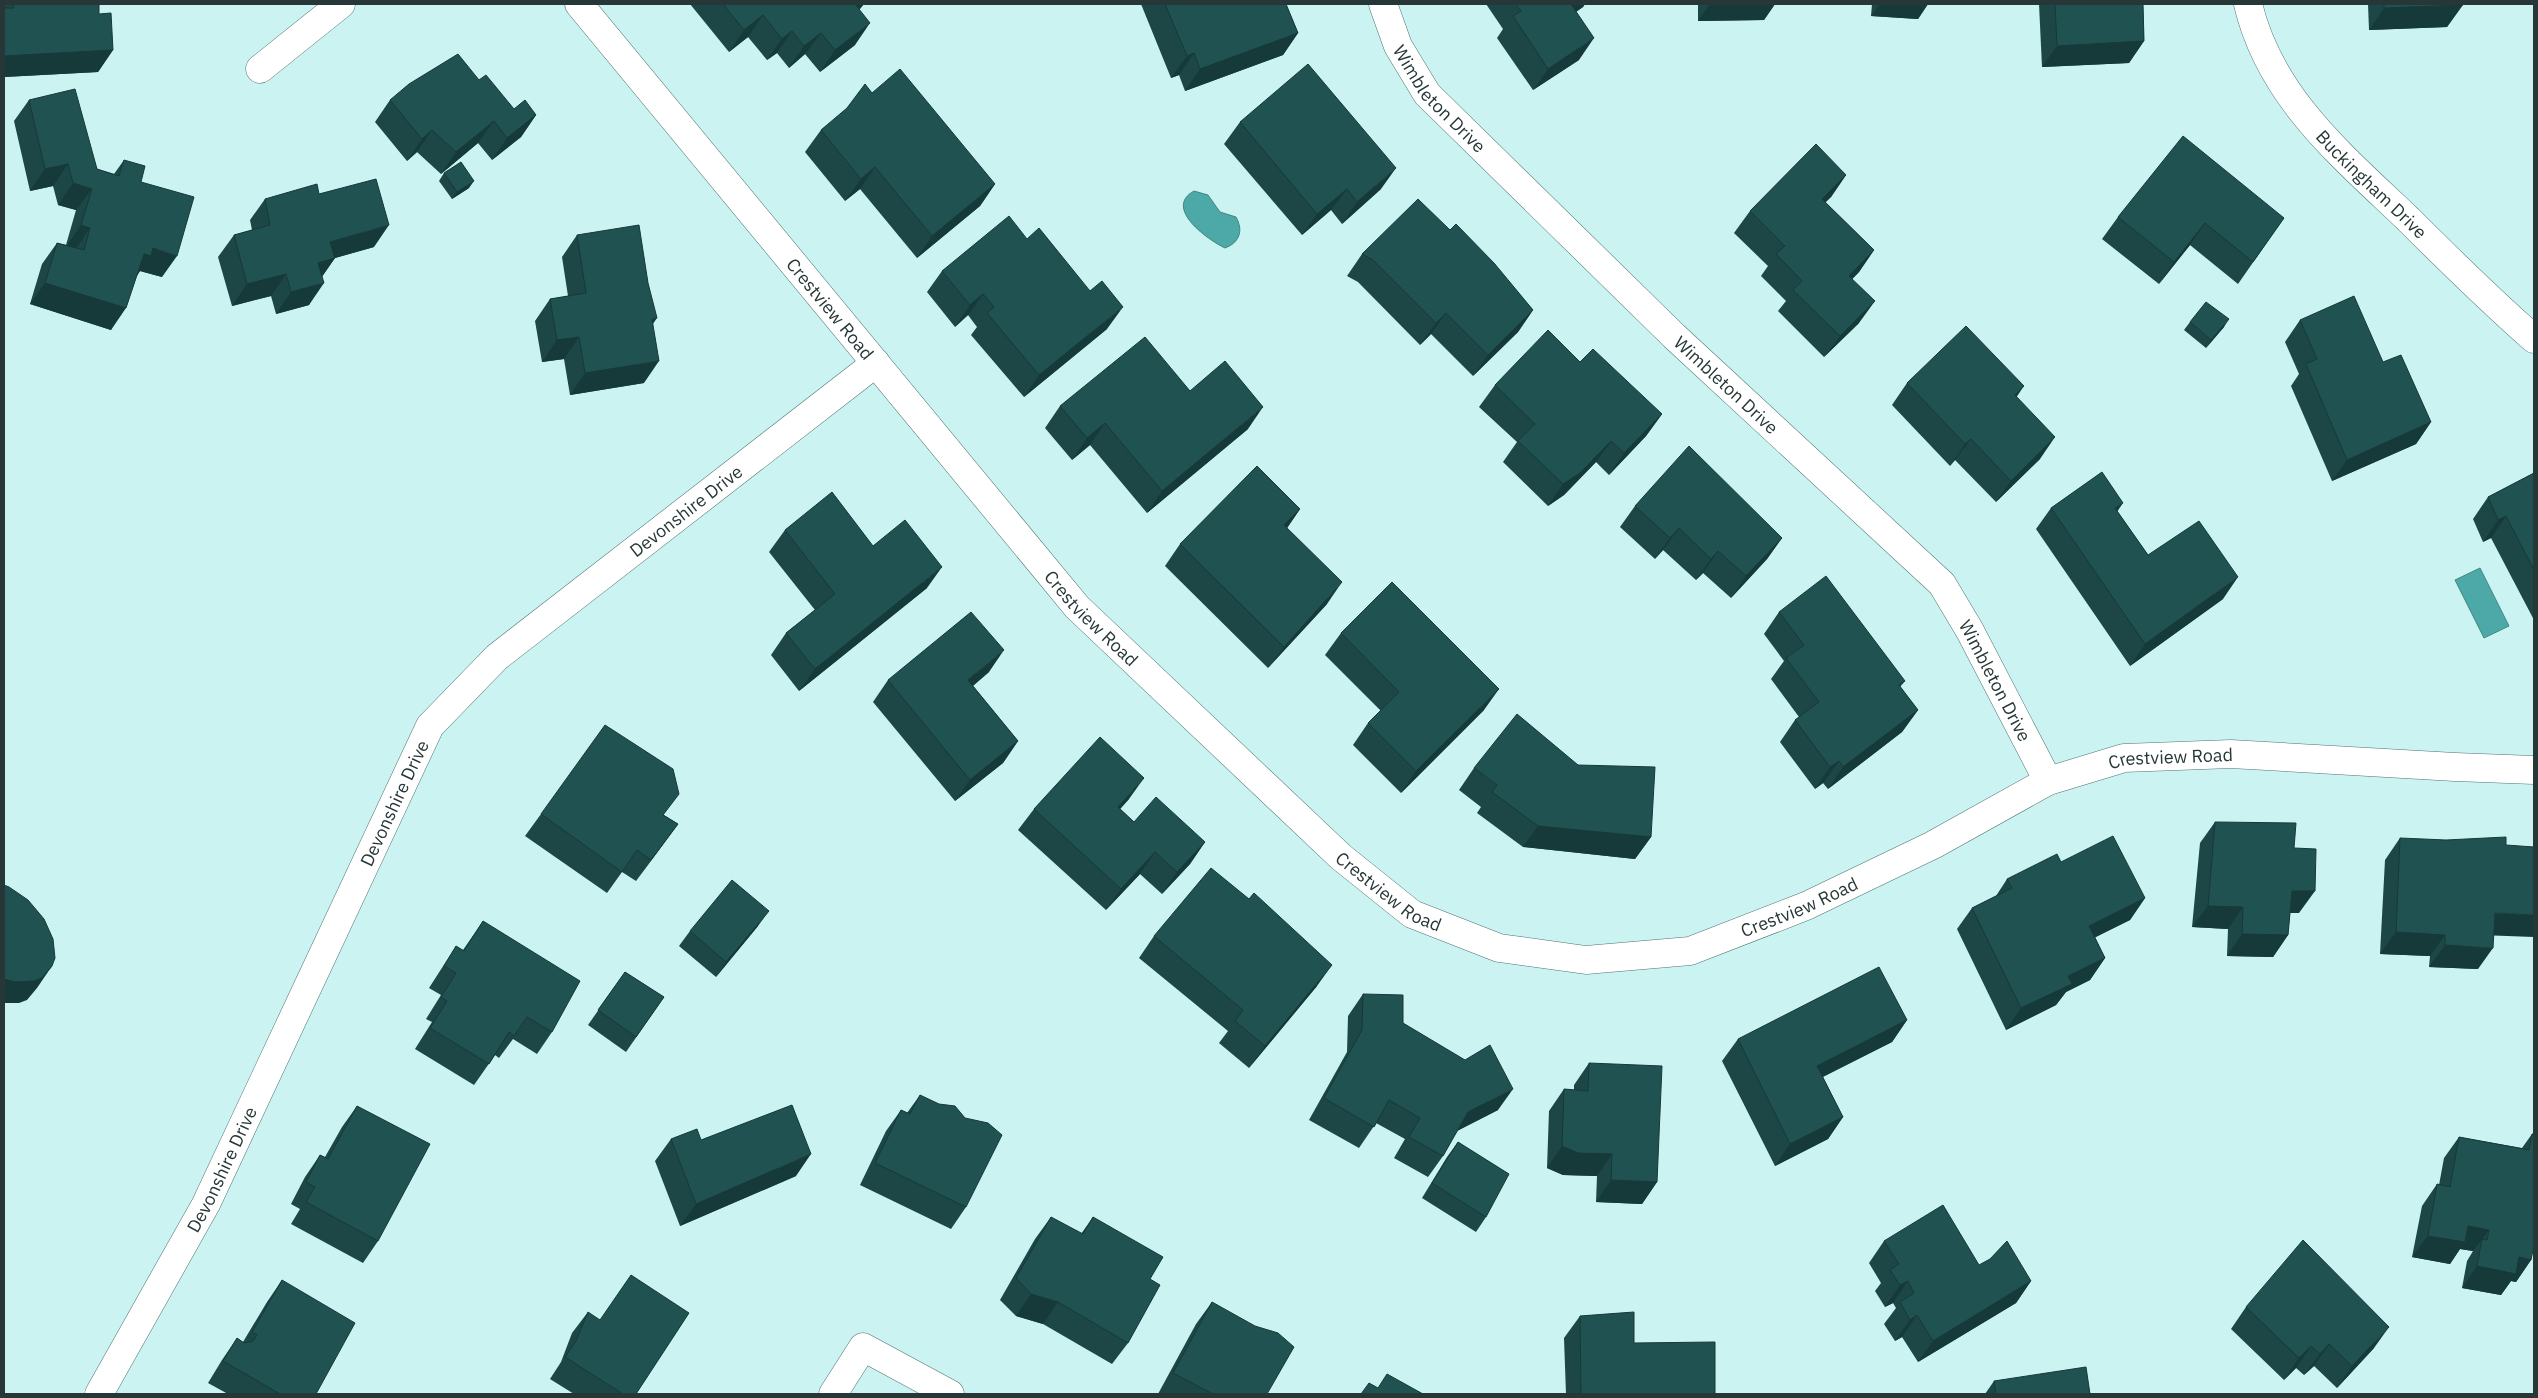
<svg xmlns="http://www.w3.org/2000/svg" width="2538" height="1398" font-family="'IBM Plex Sans',sans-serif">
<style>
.water{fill:#4ca9a7;stroke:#418785}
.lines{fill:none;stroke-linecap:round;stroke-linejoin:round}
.minor-casing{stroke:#507574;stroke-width:29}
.minor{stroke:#fff;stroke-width:28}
.wall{fill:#1c4746}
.shaded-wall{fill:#163939}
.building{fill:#205251;stroke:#163939}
.labels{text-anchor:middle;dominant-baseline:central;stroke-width:5;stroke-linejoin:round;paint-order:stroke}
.street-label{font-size:18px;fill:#273737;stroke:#fff}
</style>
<rect width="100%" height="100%" fill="#caf3f1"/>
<g class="water">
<path d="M1194 191 1208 195 1220 212 1236 217C1244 231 1239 243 1225 248 1208 240 1163 208 1194 191Z"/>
<path d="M2480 568 2509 626 2484 638 2455 580Z"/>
</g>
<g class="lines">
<g class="minor-casing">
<g id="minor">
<path id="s1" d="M579 4 1077 607 1341 857 1412 914 1499 948 1586 960 1690 951 1806 906 1933 845 2048 781 2124 758 2231 754 2455 767 2534 770"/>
<path id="s2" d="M1383 4 1398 46 1427 94 1674 336 1942 584 1970 631 2048 781"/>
<path id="s3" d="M2248 4C2270 97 2341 155 2408 219 2449 260 2491 301 2534 339"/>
<path d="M260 69 341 4"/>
<path id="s4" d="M99 1394 206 1204 430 726 497 657 876 363"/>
<path d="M833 1394 863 1347 950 1394"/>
</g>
</g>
<use href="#minor" class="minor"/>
</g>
<g class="wall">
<path d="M4 4H99V14L113 50 98 72 4 77Z"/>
<path d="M690 4H864L859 10 855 45 820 72 805 54 789 68 777 53 767 60 748 37 729 52Z"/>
<path d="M1141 4H1286L1298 33 1283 55 1185 91 1179 75 1171 78Z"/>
<path d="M1486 4H1585L1583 7 1576 12 1579 60 1533 90 1497 38 1503 29Z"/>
<path d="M1698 4H1775L1764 20 1698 21Z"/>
<path d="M1872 4H1928L1918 19 1871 16Z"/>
<path d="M2039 4H2143L2144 41 2129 63 2042 67Z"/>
<path d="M2368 4H2463L2447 27 2369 30Z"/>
<path d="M479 80 514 109 536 115 521 137 492 160 478 143 441 174 417 152 407 161 375 122 390 100Z"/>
<path d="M872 93 995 184 980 206 917 258 860 189 845 201 805 152 821 130Z"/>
<path d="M29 100 97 169 114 174 124 160 141 182 162 277 140 271 136 277 111 330 30 304 42 264 57 243 66 245 76 210 58 205 53 186 30 191 14 121Z"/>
<path d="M1240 122 1381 189 1342 224 1331 210 1302 235 1224 144Z"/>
<path d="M444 173 469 188 452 199 439 181Z"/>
<path d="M1846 175 1831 197 1825 202 1874 250 1859 272 1852 279 1859 323 1824 357 1778 311 1786 301 1761 276 1768 266 1734 233 1750 211Z"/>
<path d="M319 194 374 247 335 258 322 277 309 305 276 314 271 296 232 306 218 257 234 235 252 230 250 220 265 199Z"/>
<path d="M2118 217 2284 218 2238 284 2190 245 2159 284 2102 239Z"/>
<path d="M1450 230 1533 310 1518 332 1473 376 1431 334 1420 345 1358 282 1347 276 1362 254Z"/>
<path d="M577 235 644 383 570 395 564 359 542 362 535 321 550 299 568 296 562 257Z"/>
<path d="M1027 239 1107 329 1024 397 971 335 977 327 968 315 955 327 927 292 942 271Z"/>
<path d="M2300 320 2431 422 2416 444 2332 481 2291 386 2299 374 2285 342Z"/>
<path d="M2190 322 2224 327 2206 348 2184 330Z"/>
<path d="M1580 362 1662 414 1646 436 1609 475 1596 462 1564 495 1548 506 1503 462 1517 442 1479 407 1495 385Z"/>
<path d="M1907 383 2017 397 2040 459 1996 502 1955 460 1950 466 1892 405Z"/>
<path d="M1190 391 1248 429 1147 513 1090 445 1072 460 1045 428 1060 406Z"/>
<path d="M2534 473V620L2491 538 2483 542 2473 519 2488 497Z"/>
<path d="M1635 506 1782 538 1767 559 1731 598 1703 573 1696 580 1663 550 1655 559 1620 527Z"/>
<path d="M2051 508 2117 511 2148 555 2223 599 2130 666 2036 529Z"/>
<path d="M1300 509 1287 528 1327 604 1268 668 1165 566 1180 544Z"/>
<path d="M785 530 873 546 927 588 799 691 771 655 786 633 815 610 769 552Z"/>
<path d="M1779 612 1905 681 1900 687 1918 710 1902 732 1828 789 1823 783 1815 789 1780 742 1795 720 1799 717 1771 679 1784 661 1764 634Z"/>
<path d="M1341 633 1484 710 1401 793 1353 745 1368 723 1381 711 1325 655Z"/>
<path d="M989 672 973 686 1018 741 1003 763 955 801 873 702 888 680Z"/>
<path d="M1578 765 1651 837 1635 859 1523 847 1477 813 1481 807 1459 790 1474 768Z"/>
<path d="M1129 799 1120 809 1134 822 1205 842 1190 864 1162 894 1140 874 1106 910 1018 830 1034 809Z"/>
<path d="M541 814 664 815 678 824 636 881 622 872 607 893 525 836Z"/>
<path d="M2215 822 2299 913H2290L2288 935 2273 957 2227 956 2228 929 2192 927 2200 843Z"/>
<path d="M2400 838 2478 969 2429 967 2430 956 2380 954 2385 860Z"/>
<path d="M2061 862 2145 898 2130 920 2095 937 2105 958 2090 980 2066 992 2056 1005 2006 1030 1957 929 1972 908 1996 896 2007 879Z"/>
<path d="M483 921 552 1032 537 1054 513 1039 499 1058 495 1055 474 1085 415 1049 432 1022 426 1019 441 995 429 988 456 946 463 950Z"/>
<path d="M758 926 716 977 679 946 690 931Z"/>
<path d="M1154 936 1317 986 1249 1068 1219 1043 1228 1031 1139 958Z"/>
<path d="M625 972 664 997 626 1052 588 1025Z"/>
<path d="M1363 994 1403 1023 1498 1110 1457 1131 1443 1156 1428 1177 1394 1158 1405 1139 1376 1123 1359 1148 1309 1120 1347 1052 1348 1016Z"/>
<path d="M1907 1020 1892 1042 1823 1077 1843 1117 1828 1139 1775 1166 1722 1061 1738 1039Z"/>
<path d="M1589 1063 1657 1182 1642 1204 1596 1202 1597 1176 1563 1175 1547 1168 1549 1111 1564 1089 1574 1090V1085Z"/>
<path d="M920 1095 966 1207 951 1229 860 1185 886 1131 901 1110 907 1113Z"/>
<path d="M357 1106 378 1241 363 1263 291 1224 300 1209 291 1204 305 1177 320 1155 325 1157 342 1127Z"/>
<path d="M2532 1134 2531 1260 2516 1282 2511 1281 2501 1295 2462 1288 2467 1261 2473 1251 2460 1249 2450 1264 2412 1257 2422 1206 2437 1184 2439 1185 2444 1158 2459 1137 2522 1148Z"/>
<path d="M671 1139 701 1140 796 1176 680 1226 655 1161Z"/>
<path d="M1458 1142 1486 1217 1476 1232 1422 1198 1447 1157Z"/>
<path d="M1051 1217 1081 1234 1093 1217 1150 1279 1128 1343 1112 1364 1043 1324 1016 1316 1000 1300 1035 1239Z"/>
<path d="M1884 1241 1979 1265 2031 1281 2016 1303 1918 1362 1902 1337 1895 1341 1884 1324 1896 1308 1893 1303 1885 1307 1875 1291 1881 1283 1869 1263Z"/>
<path d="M282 1280 316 1394H228L208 1383 222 1360 237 1338 243 1342 267 1302Z"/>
<path d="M1212 1302 1267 1394H1158L1196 1324Z"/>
<path d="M2246 1307 2374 1348 2337 1388 2314 1366 2304 1375 2296 1368 2284 1380 2231 1329Z"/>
<path d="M588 1312 636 1394H574L550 1379 561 1362 572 1333Z"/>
<path d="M1580 1316 1634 1343 1715 1394H1566L1564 1338Z"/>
<path d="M1994 1381 2090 1394H1985Z"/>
</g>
<g class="shaded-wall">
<path d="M856 4H864L858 11 840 26Z"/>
<path d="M1571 4H1585L1583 7 1556 25Z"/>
<path d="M1710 4H1775L1764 20 1698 21Z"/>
<path d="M1880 4H1928L1918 19 1871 16Z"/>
<path d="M2463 5 2447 27 2369 30 2384 8Z"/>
<path d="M763 15 748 37 729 52 744 30Z"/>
<path d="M870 23 855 45 820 72 835 50Z"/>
<path d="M792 31 777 53 767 60 782 39Z"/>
<path d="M821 33 805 54 789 68 804 46Z"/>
<path d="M1298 33 1283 55 1185 91 1200 69Z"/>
<path d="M1594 38 1579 60 1533 90 1548 69Z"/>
<path d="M2144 41 2129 63 2042 67 2057 46Z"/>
<path d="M113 50 98 72 4 77V56Z"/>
<path d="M1194 53 1179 75 1171 78 1187 56Z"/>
<path d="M536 115 521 137 492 160 507 138Z"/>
<path d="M494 121 478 143 441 174 456 152Z"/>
<path d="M432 130 417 152 407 161 422 139Z"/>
<path d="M68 164 53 186 30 191 45 169Z"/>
<path d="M875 167 860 189 845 201 861 179Z"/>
<path d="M1396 168 1381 189 1342 224 1357 202Z"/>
<path d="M1846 175 1831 197 1807 221 1822 199Z"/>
<path d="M474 181 469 188 452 199 457 192Z"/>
<path d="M73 183 92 189 76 210 58 205Z"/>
<path d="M995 184 980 206 917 258 932 236Z"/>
<path d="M1347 189 1331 210 1302 235 1317 214Z"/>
<path d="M2205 223 2190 245 2159 284 2174 262Z"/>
<path d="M81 225 90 228 75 250 66 247Z"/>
<path d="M389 225 374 247 335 258 320 279 303 285 330 242Z"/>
<path d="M153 248 177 256 162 277 140 271 136 277 144 254Z"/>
<path d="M1874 250 1859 272 1834 298 1849 276Z"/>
<path d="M286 274 271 296 232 306 247 284Z"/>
<path d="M45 283 126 308 111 330 30 304Z"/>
<path d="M324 283 309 305 276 314 291 292Z"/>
<path d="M983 294 968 315 955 327 970 305Z"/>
<path d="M1875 301 1859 323 1824 357 1840 336Z"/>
<path d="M1123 307 1107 329 1024 397 1039 375Z"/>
<path d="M1533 310 1518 332 1473 376 1488 355Z"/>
<path d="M1446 313 1431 334 1420 345 1436 323Z"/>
<path d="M657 318 642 340 652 319Z"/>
<path d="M2229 319 2224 327 2206 348 2211 340Z"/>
<path d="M579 337 564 359 542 362 557 340Z"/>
<path d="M659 361 644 383 570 395 585 373Z"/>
<path d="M2024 386 2009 408 2015 395Z"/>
<path d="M1263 407 1248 429 1147 513 1162 491Z"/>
<path d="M1662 414 1646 436 1609 475 1624 453Z"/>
<path d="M2431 422 2416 444 2332 481 2347 460Z"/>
<path d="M1105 423 1090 445 1072 460 1087 438Z"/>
<path d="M2055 437 2040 459 1996 502 2011 481Z"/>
<path d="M1971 439 1955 460 1950 466 1965 444Z"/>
<path d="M1611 441 1596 462 1564 495 1548 506 1563 484Z"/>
<path d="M2123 503 2108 525 2115 508Z"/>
<path d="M1300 509 1285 531 1284 525Z"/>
<path d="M2506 516 2491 538 2483 542 2498 520Z"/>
<path d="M1679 528 1663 550 1655 559 1670 538Z"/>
<path d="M1782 538 1767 559 1731 598 1746 576Z"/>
<path d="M1718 551 1703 573 1696 580 1711 559Z"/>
<path d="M942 567 927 588 799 691 815 669Z"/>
<path d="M2238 577 2223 599 2130 666 2145 644Z"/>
<path d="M1342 582 1327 604 1268 668 1284 647Z"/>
<path d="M1004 650 989 672 953 702 968 680Z"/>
<path d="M1499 689 1484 710 1401 793 1416 771Z"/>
<path d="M1918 710 1902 732 1828 789 1843 767Z"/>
<path d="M1018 741 1003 763 955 801 970 780Z"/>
<path d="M1839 761 1823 783 1815 789 1830 767Z"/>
<path d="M1144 778 1129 799 1102 829 1118 807Z"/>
<path d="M678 824 662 846 636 881 651 860Z"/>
<path d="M1538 826 1651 837 1635 859 1523 847Z"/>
<path d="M1205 842 1190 864 1162 894 1177 872Z"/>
<path d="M1155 852 1140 874 1106 910 1121 889Z"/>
<path d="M2292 891H2315L2299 913 2277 912Z"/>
<path d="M2145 898 2130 920 2074 948 2089 926Z"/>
<path d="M2208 906 2243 907 2228 929 2192 927Z"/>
<path d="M769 911 758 926 716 977 726 962Z"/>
<path d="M2495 913 2534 915V937L2480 935Z"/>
<path d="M2396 932 2445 935 2430 956 2380 954Z"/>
<path d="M2242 934 2288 935 2273 957 2227 956Z"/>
<path d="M2445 945 2493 948 2478 969 2429 967Z"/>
<path d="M2105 958 2090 980 2066 992 2056 1005 2006 1030 2021 1008 2068 976Z"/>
<path d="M1332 965 1317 986 1249 1068 1265 1046Z"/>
<path d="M52 966 37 988 27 1000 19 1003H4V981L5 979Z"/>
<path d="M1907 1020 1892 1042 1802 1087 1817 1066Z"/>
<path d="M1513 1089 1498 1110 1453 1133 1468 1112Z"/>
<path d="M1843 1117 1828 1139 1775 1166 1790 1144Z"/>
<path d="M1562 1146 1612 1154 1597 1176 1563 1175 1547 1168Z"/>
<path d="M811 1154 796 1176 680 1226 696 1204Z"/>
<path d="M1611 1180 1657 1182 1642 1204 1596 1202Z"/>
<path d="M2468 1226 2489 1230 2473 1251 2460 1249 2450 1264 2412 1257 2428 1236Z"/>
<path d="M2519 1257 2531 1260 2516 1282 2511 1281 2501 1295 2462 1288 2477 1266Z"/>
<path d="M1908 1281 1893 1303 1885 1307 1900 1285Z"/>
<path d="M2031 1281 2016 1303 1918 1362 1933 1341Z"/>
<path d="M1031 1294 1058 1302 1043 1324 1016 1316Z"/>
<path d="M1917 1315 1902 1337 1895 1341 1910 1320Z"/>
<path d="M2389 1327 2374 1348 2337 1388 2352 1366Z"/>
<path d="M2329 1344 2314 1366 2304 1375 2320 1354Z"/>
<path d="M2311 1346 2296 1368 2284 1380 2299 1358Z"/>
</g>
<g class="building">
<path d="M13 4H99V14L111 13 113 50 4 56V8H14Z"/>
<path d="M723 4H856H855L870 23 835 50 821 33 804 46 792 31 782 39 763 15 744 30Z"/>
<path d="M1165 4H1286L1298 33 1200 69 1194 53 1187 56Z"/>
<path d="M1516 4H1571L1594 38 1548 69 1513 16 1521 11Z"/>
<path d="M2055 4H2143L2144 41 2057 46Z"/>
<path d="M2384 4H2463V5L2384 8Z"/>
<path d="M458 54 479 80 486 75 514 109 525 100 536 115 507 138 494 121 456 152 432 130 422 139 390 100 409 84Z"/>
<path d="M1308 64 1396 168 1357 202 1347 189 1317 214 1240 122Z"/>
<path d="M900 69 995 184 932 236 875 167 861 179 821 130 847 108 865 84 872 93Z"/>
<path d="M75 89 97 169 119 176 124 160 145 166 141 182 194 197 177 256 153 248 151 256 144 254 126 308 45 283 57 243 84 250 90 228 81 225 92 189 73 183 68 164 45 169 29 100Z"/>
<path d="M2183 136 2284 218 2253 262 2205 223 2174 262 2118 217Z"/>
<path d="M1816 144 1846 175 1822 199 1874 250 1849 276 1875 301 1840 336 1793 290 1802 281 1776 254 1785 246 1750 211Z"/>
<path d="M461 162 474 181 457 192 444 173Z"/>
<path d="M376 179 389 225 330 242 335 258 318 263 324 283 291 292 286 274 247 284 234 235 270 225 265 199 317 184 319 194Z"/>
<path d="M1418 199 1450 230 1456 224 1494 263 1533 310 1488 355 1446 313 1436 323 1373 260 1362 254Z"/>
<path d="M1009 216 1027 239 1039 228 1090 291 1102 281 1123 307 1039 375 987 313 994 307 983 294 970 305 942 271Z"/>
<path d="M639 225 648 283 657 318 652 319 659 361 585 373 579 337 557 340 550 299 586 293 577 235Z"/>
<path d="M2354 296 2383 362 2401 355 2431 422 2347 460 2306 364 2317 359 2300 320Z"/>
<path d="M2206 302 2229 319 2211 340 2190 322Z"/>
<path d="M1966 326 2024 386 2015 395 2055 437 2011 481 1971 439 1965 444 1907 383Z"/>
<path d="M1548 330 1580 362 1593 349 1662 414 1624 453 1611 441 1580 473 1563 484 1518 441 1535 424 1495 385Z"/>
<path d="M1145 337 1190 391 1225 361 1263 407 1162 491 1105 423 1087 438 1060 406Z"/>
<path d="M1689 446 1782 538 1746 576 1718 551 1711 559 1679 528 1670 538 1635 506Z"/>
<path d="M1257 466 1300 509 1284 525 1342 582 1284 647 1180 544Z"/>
<path d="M2102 472 2123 503 2115 508 2148 555 2199 521 2238 577 2145 644 2051 508Z"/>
<path d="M2534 473V570L2506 516 2498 520 2488 497Z"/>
<path d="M832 492 873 546 905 520 942 567 815 669 786 633 835 594 785 530Z"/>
<path d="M1826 576 1905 681 1899 685 1918 710 1843 767 1839 761 1830 767 1795 720 1819 702 1786 658 1804 645 1779 612Z"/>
<path d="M1392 582 1499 689 1416 771 1368 723 1399 692 1341 633Z"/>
<path d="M971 612 1004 650 968 680 1018 741 970 780 888 680Z"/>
<path d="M1517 714 1578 765 1655 767 1651 837 1538 826 1492 792 1497 785 1474 768Z"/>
<path d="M605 725 673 769 679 794 663 815 678 824 651 860 637 850 622 872 541 814Z"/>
<path d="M1100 737 1144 778 1118 807 1134 822 1156 797 1205 842 1177 872 1155 852 1121 889 1034 809Z"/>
<path d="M2215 822 2296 823 2294 848 2316 849 2315 891H2292L2288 935 2242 934 2243 907 2208 906Z"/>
<path d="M2113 836 2145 898 2089 926 2105 958 2068 976 2072 984 2021 1008 1972 908 2012 888 2007 879 2057 854 2061 862Z"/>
<path d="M2506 837V845L2534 847V915L2495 913 2493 948 2445 945V935L2396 932 2400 838 2446 840Z"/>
<path d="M1211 868 1249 899 1254 893 1332 965 1265 1046 1235 1021 1243 1010 1154 936Z"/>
<path d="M732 880 769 911 726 962 690 931Z"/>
<path d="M4 885 9 887 28 900 44 919 53 939 55 958 52 966 42 978 34 981 15 982 4 979Z"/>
<path d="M483 921 580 981 552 1032 527 1017 514 1036 509 1032 489 1064 430 1028 447 1001 441 997 456 973 444 966 456 946 464 951Z"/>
<path d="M1879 967 1907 1020 1817 1066 1843 1117 1790 1144 1738 1039Z"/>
<path d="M625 972 664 997 636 1037 598 1010Z"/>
<path d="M1363 994 1403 995V1023L1465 1060 1490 1045 1513 1089 1468 1112 1443 1156 1409 1137 1420 1118 1389 1100 1374 1127 1324 1098 1362 1030Z"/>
<path d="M1589 1063 1662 1066 1657 1182 1611 1180 1612 1154 1578 1153 1562 1146 1564 1089 1588 1091Z"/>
<path d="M920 1095 939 1104 955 1106 965 1118 988 1123 1002 1135 966 1207 875 1163 901 1110 910 1114Z"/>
<path d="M792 1105 811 1154 696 1204 671 1139 697 1129 701 1140Z"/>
<path d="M357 1106 430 1144 378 1241 306 1202 315 1187 306 1182 320 1155 328 1159Z"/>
<path d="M2532 1134H2534V1245L2531 1260 2519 1257 2516 1274 2477 1266 2482 1239 2487 1240 2489 1230 2468 1226 2465 1242 2428 1236 2437 1184 2450 1187 2459 1137 2529 1150Z"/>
<path d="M1458 1142 1509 1174 1486 1217 1432 1183Z"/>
<path d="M1943 1205 1979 1265 1990 1259 2007 1241 2031 1281 1933 1341 1917 1315 1910 1320 1900 1302 1914 1293 1908 1281 1900 1285 1890 1270 1899 1264 1884 1241Z"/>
<path d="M1051 1217 1083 1234 1093 1217 1163 1257 1150 1279 1160 1285 1128 1343 1058 1302 1031 1294 1016 1278Z"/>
<path d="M2303 1240 2389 1327 2352 1366 2329 1344 2320 1354 2311 1346 2299 1358 2246 1307Z"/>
<path d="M631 1275 689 1313 636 1394H623L565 1357 576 1341 588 1312 600 1320Z"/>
<path d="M282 1280 355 1323 316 1394H280L223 1361 237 1338 244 1343 253 1341 257 1335 252 1332Z"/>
<path d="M1212 1302 1255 1326 1278 1333 1294 1347 1267 1394H1213L1173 1373Z"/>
<path d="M1634 1312V1343L1715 1342V1394H1581L1580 1316Z"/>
<path d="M2086 1367 2090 1394H1996L1994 1381Z"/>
<path d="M1387 1374 1423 1394H1361L1369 1383 1378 1388Z"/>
</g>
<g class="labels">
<g class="street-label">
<text stroke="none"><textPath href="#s2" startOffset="112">Wimbleton Drive</textPath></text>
<text stroke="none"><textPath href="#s3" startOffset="222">Buckingham Drive</textPath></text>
<text stroke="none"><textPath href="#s1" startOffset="395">Crestview Road</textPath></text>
<text stroke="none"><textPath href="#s2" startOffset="518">Wimbleton Drive</textPath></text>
<text stroke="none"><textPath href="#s4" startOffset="1081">Devonshire Drive</textPath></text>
<text stroke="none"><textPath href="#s1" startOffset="800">Crestview Road</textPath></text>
<text stroke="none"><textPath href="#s2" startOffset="922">Wimbleton Drive</textPath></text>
<text stroke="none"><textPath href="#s1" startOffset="2045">Crestview Road</textPath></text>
<text stroke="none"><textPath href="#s4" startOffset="661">Devonshire Drive</textPath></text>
<text stroke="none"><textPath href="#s1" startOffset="1205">Crestview Road</textPath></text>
<text stroke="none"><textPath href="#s1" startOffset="1640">Crestview Road</textPath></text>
<text stroke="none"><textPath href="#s4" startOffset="256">Devonshire Drive</textPath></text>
</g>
</g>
<rect width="2538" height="1398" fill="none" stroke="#273737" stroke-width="10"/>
</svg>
